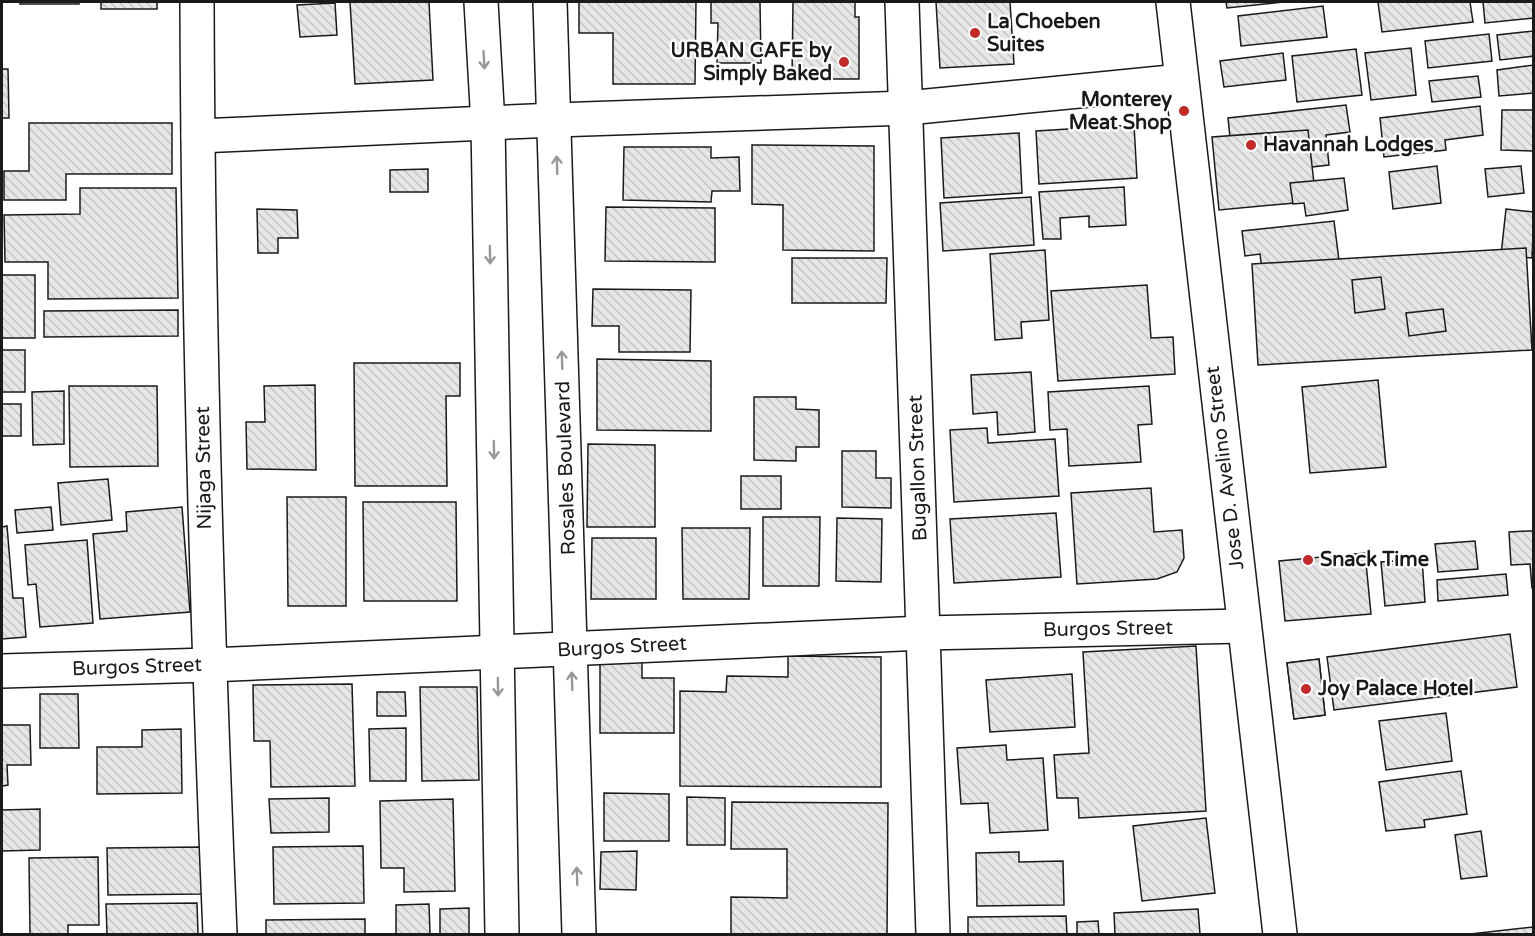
<svg xmlns="http://www.w3.org/2000/svg" width="1535" height="936" font-family="'Varela Round',sans-serif">
<style>
.building{fill:url(#building-back-hatch);stroke:#1a1a1a;stroke-width:1.5}
.lines{fill:none;stroke-linecap:round;stroke-linejoin:round}
.minor-casing{stroke:#1a1a1a;stroke-width:36}
.secondary-casing{stroke:#1a1a1a;stroke-width:36}
.minor{stroke:#fff;stroke-width:33}
.secondary{stroke:#fff;stroke-width:33}
.oneway{stroke:#989898}
.poi-dot{fill:#c62828;stroke:#fff;stroke-width:2}
.labels{text-anchor:middle;dominant-baseline:central;stroke-width:4.5;stroke-linejoin:round;paint-order:stroke}
.poi-label{font-size:20px;font-weight:bold;fill:#1a1a1a;stroke:#fff;text-anchor:start}
.street-label{font-size:20px;fill:#1a1a1a;stroke:#fff}
</style>
<defs>
<pattern id="building-back-hatch" width="6" height="6" patternUnits="userSpaceOnUse" patternTransform="scale(1.5)"><rect width="6" height="6" fill="#e6e6e6"/><path d="M-1 5l2 2M0 0l6 6M5-1l2 2" fill="none" stroke="#c5c5c5"/></pattern>
</defs>
<rect width="100%" height="100%" fill="#fff"/>
<g class="building">
<rect x="20" y="2" width="59" height="2"/>
<rect x="101" y="2" width="56" height="7"/>
<path d="M350 2H429L433 80 355 84Z"/>
<path d="M579 2H696L695 84H613V33H579Z"/>
<path d="M711 2H760L761 63H717L718 23H711Z"/>
<path d="M793 2H855V17H859V79H792Z"/>
<path d="M936 2H1010L1014 64 940 68Z"/>
<path d="M1226 2H1283L1227 8Z"/>
<path d="M1378 2H1470L1473 22 1382 32Z"/>
<path d="M1483 2H1534V18L1485 23Z"/>
<path d="M335 3 337 35 300 37 297 5Z"/>
<path d="M1323 6 1327 37 1241 46 1238 16Z"/>
<path d="M1534 31V56L1500 60 1497 35Z"/>
<path d="M1489 34 1492 61 1428 68 1425 41Z"/>
<path d="M1411 48 1416 95 1371 100 1365 53Z"/>
<path d="M1356 49 1362 95 1297 102 1292 56Z"/>
<path d="M1283 53 1286 80 1224 87 1220 61Z"/>
<path d="M1534 65V93L1499 96 1497 70Z"/>
<path d="M2 69H8L9 118H2Z"/>
<path d="M1478 76 1481 97 1432 102 1429 81Z"/>
<path d="M1346 105 1350 132 1326 135 1329 165 1234 176 1228 118Z"/>
<path d="M1480 106 1483 135 1445 140 1446 150 1384 157 1380 118Z"/>
<path d="M1502 110H1534V151L1501 150Z"/>
<path d="M29 123H172V174H66V200H4V171H29Z"/>
<path d="M1134 125 1137 178 1039 184 1036 131Z"/>
<path d="M1308 130 1316 201 1219 210 1212 137Z"/>
<path d="M1019 133 1022 193 944 198 941 138Z"/>
<path d="M752 145 874 146V251L783 250V205L752 204Z"/>
<path d="M624 147H711V158L739 157 740 191H712L711 202 623 200Z"/>
<path d="M1437 166 1441 203 1393 209 1389 172Z"/>
<path d="M1521 166 1524 193 1488 197 1485 169Z"/>
<path d="M428 169V192H390V170Z"/>
<path d="M1344 178 1348 210 1306 216 1304 203 1293 204 1290 183Z"/>
<path d="M1124 187 1126 225 1089 227V216L1060 218 1061 239H1043L1039 192Z"/>
<path d="M80 188H176L178 298 48 299V262H5L4 215 80 214Z"/>
<path d="M1031 197 1034 245 943 251 940 203Z"/>
<path d="M606 207 715 208V262L605 261Z"/>
<path d="M257 209 297 210 298 238H278V253H258Z"/>
<path d="M1506 209 1534 212 1532 258 1501 255Z"/>
<path d="M1334 221 1345 308 1268 317 1260 254 1245 256 1242 231Z"/>
<path d="M1526 248 1532 350 1258 365 1252 264Z"/>
<path d="M1045 250 1049 320 1021 322 1022 338 995 340 990 254Z"/>
<path d="M792 258H887L886 303H792Z"/>
<rect x="2" y="275" width="33" height="63"/>
<path d="M1381 277 1385 309 1355 313 1352 280Z"/>
<path d="M1147 285 1151 338 1173 337 1175 374 1058 381 1051 291Z"/>
<path d="M593 289 691 290 690 352H619V326H592Z"/>
<path d="M1443 309 1446 331 1409 336 1406 313Z"/>
<path d="M178 310V336L44 337V311Z"/>
<rect x="2" y="350" width="23" height="42"/>
<path d="M597 359 711 361V431L597 430Z"/>
<path d="M354 363H460V396H446L447 486H355Z"/>
<path d="M1031 372 1035 432 998 435 997 412 973 414 971 375Z"/>
<path d="M1378 380 1386 467 1310 473 1302 387Z"/>
<path d="M315 385 316 470 247 469 246 422H265L264 386Z"/>
<path d="M69 386H157L158 466 70 467Z"/>
<path d="M1149 386 1152 424 1138 425 1141 462 1069 466 1067 429 1050 430 1048 392Z"/>
<path d="M64 391V444L33 445 32 392Z"/>
<path d="M754 397H796V409L819 410V447H796V461L754 460Z"/>
<rect x="2" y="404" width="19" height="32"/>
<path d="M987 428 988 443 1055 439 1059 496 954 502 950 430Z"/>
<path d="M588 444 655 445V527H587Z"/>
<path d="M842 451H876V478H891V508L842 507Z"/>
<rect x="741" y="476" width="40" height="33"/>
<path d="M108 479 112 520 61 525 58 483Z"/>
<path d="M1151 488 1154 532 1182 530 1184 558 1177 572 1157 579 1077 584 1071 493Z"/>
<path d="M287 497H346V606H288Z"/>
<path d="M363 502H456L457 601H364Z"/>
<path d="M51 507 53 530 17 533 15 510Z"/>
<path d="M182 507 190 612 100 619 93 534 127 531 126 512Z"/>
<path d="M1056 513 1061 577 954 583 950 519Z"/>
<path d="M763 517H820L819 586H763Z"/>
<path d="M837 518 882 519 881 582 836 581Z"/>
<path d="M7 526 13 598H23L26 637 2 639V527Z"/>
<path d="M682 528H750L749 599H683Z"/>
<path d="M1528 531H1534V588H1532L1530 564 1511 565 1509 532Z"/>
<path d="M592 538H656V599H591Z"/>
<path d="M87 540 93 623 40 627 36 584 28 585 25 545Z"/>
<path d="M1475 541 1478 569 1438 572 1435 544Z"/>
<path d="M1365 553 1371 614 1285 621 1279 561Z"/>
<path d="M1422 559 1425 602 1385 606 1381 562Z"/>
<path d="M1506 574 1508 595 1438 601 1437 580Z"/>
<path d="M1510 634 1517 687 1334 710 1327 657Z"/>
<path d="M1196 646 1206 811 1079 818 1078 798H1057L1054 755 1089 753 1083 652Z"/>
<path d="M788 656 881 657V787L680 786V691L726 692 727 676 788 677Z"/>
<path d="M1319 659 1325 715 1294 719 1287 663Z"/>
<path d="M1319 659 1325 715 1294 719 1287 663Z"/>
<path d="M600 661H642V678H674V733H600Z"/>
<path d="M1072 674 1075 727 990 732 986 680Z"/>
<path d="M352 684 355 786 271 787 270 741H254L253 685Z"/>
<path d="M420 687H477L479 780 422 781Z"/>
<path d="M377 692H405L406 716H377Z"/>
<path d="M40 694H78L79 748H40Z"/>
<path d="M1446 713 1452 761 1386 770 1379 721Z"/>
<path d="M2 725H30L31 765H7L8 785 2 786Z"/>
<path d="M406 728V781H370L369 729Z"/>
<path d="M181 729 182 793 97 794V747H142V730Z"/>
<path d="M1006 745 1007 760 1043 758 1048 830 990 833 988 803 961 804 957 748Z"/>
<path d="M1461 771 1467 814 1424 820 1425 827 1386 831 1379 782Z"/>
<path d="M604 793 669 794V841H604Z"/>
<path d="M687 797 725 798V845H687Z"/>
<path d="M329 798V832L271 833 269 799Z"/>
<path d="M453 799 455 891 404 892V868H381L380 801Z"/>
<path d="M732 802 888 803 887 934H731V897L787 898V849H731Z"/>
<path d="M40 809V850L2 851V810Z"/>
<path d="M1206 818 1215 893 1142 901 1133 826Z"/>
<path d="M1481 831 1487 876 1461 879 1455 835Z"/>
<path d="M363 846 364 903 274 904 273 847Z"/>
<path d="M201 847 202 894 108 895 107 848Z"/>
<path d="M637 851 636 890 600 889 601 852Z"/>
<path d="M1019 852V862L1063 861 1064 905 977 906 976 853Z"/>
<path d="M98 857 99 925H68V934H30L29 858Z"/>
<path d="M197 903 198 934H107L106 904Z"/>
<path d="M429 904 430 934H396V905Z"/>
<path d="M469 908V934H440V909Z"/>
<path d="M1198 909 1200 934H1115L1114 913Z"/>
<path d="M1066 916 1067 934H968V917Z"/>
<path d="M365 919V934H266V920Z"/>
<path d="M1098 921 1099 934H1077V922Z"/>
<path d="M1533 927 1534 934H1470Z"/>
</g>
<g class="lines">
<g class="minor-casing">
<g id="minor">
<path d="M197 2C198 313 207 624 220 934"/>
<path d="M481 2 488 124 502 934"/>
<path d="M550 2 579 934"/>
<path d="M902 2 933 934"/>
<path d="M198 136 555 120 907 108 1181 81"/>
<path d="M2 671 209 665 923 633 1243 626"/>
</g>
</g>
<g class="secondary-casing">
<path id="secondary" d="M1173 2 1280 934"/>
</g>
<use href="#minor" class="minor"/>
<use href="#secondary" class="secondary"/>
</g>
<defs><path id="oneway-shaft" d="M-6 0H5M1.5-3L5.5 0L1.5 3" fill="none" stroke-width="1.6" stroke-linecap="round" stroke-linejoin="round" transform="scale(1.5)"/></defs>
<g class="oneway">
<use href="#oneway-shaft" transform="translate(484 60) rotate(87)"/>
<use href="#oneway-shaft" transform="translate(557 165) rotate(-92)"/>
<use href="#oneway-shaft" transform="translate(490 255) rotate(89)"/>
<use href="#oneway-shaft" transform="translate(562 360) rotate(-92)"/>
<use href="#oneway-shaft" transform="translate(494 450) rotate(89)"/>
<use href="#oneway-shaft" transform="translate(572 681) rotate(-92)"/>
<use href="#oneway-shaft" transform="translate(498 687) rotate(89)"/>
<use href="#oneway-shaft" transform="translate(577 876) rotate(-92)"/>
</g>
<g class="poi-dot">
<circle cx="975" cy="33" r="6"/>
<circle cx="844" cy="62" r="6"/>
<circle cx="1184" cy="111" r="6"/>
<circle cx="1251" cy="145" r="6"/>
<circle cx="1308" cy="560" r="6"/>
<circle cx="1306" cy="689" r="6"/>
</g>
<g class="labels">
<g class="poi-label">
<text x="987" y="22">La Choeben<tspan x="987" dy="23">Suites</tspan></text>
<text x="832" y="51" text-anchor="end">URBAN CAFE by<tspan x="832" dy="23">Simply Baked</tspan></text>
<text x="1172" y="100" text-anchor="end">Monterey<tspan x="1172" dy="23">Meat Shop</tspan></text>
<text x="1263" y="145">Havannah Lodges</text>
<text x="1320" y="560">Snack Time</text>
<text x="1318" y="689">Joy Palace Hotel</text>
</g>
<g class="street-label">
<text transform="translate(204 468) rotate(-91)">Nijaga Street</text>
<text transform="translate(566 468) rotate(-92)">Rosales Boulevard</text>
<text transform="translate(918 468) rotate(-92)">Bugallon Street</text>
<text transform="translate(1225 468) rotate(-97)">Jose D. Avelino Street</text>
<text transform="translate(1108 629) rotate(-1)">Burgos Street</text>
<text transform="translate(622 647) rotate(-3)">Burgos Street</text>
<text transform="translate(137 667) rotate(-2)">Burgos Street</text>
</g>
</g>
<rect width="1535" height="936" fill="none" stroke="#1a1a1a" stroke-width="6"/>
</svg>
